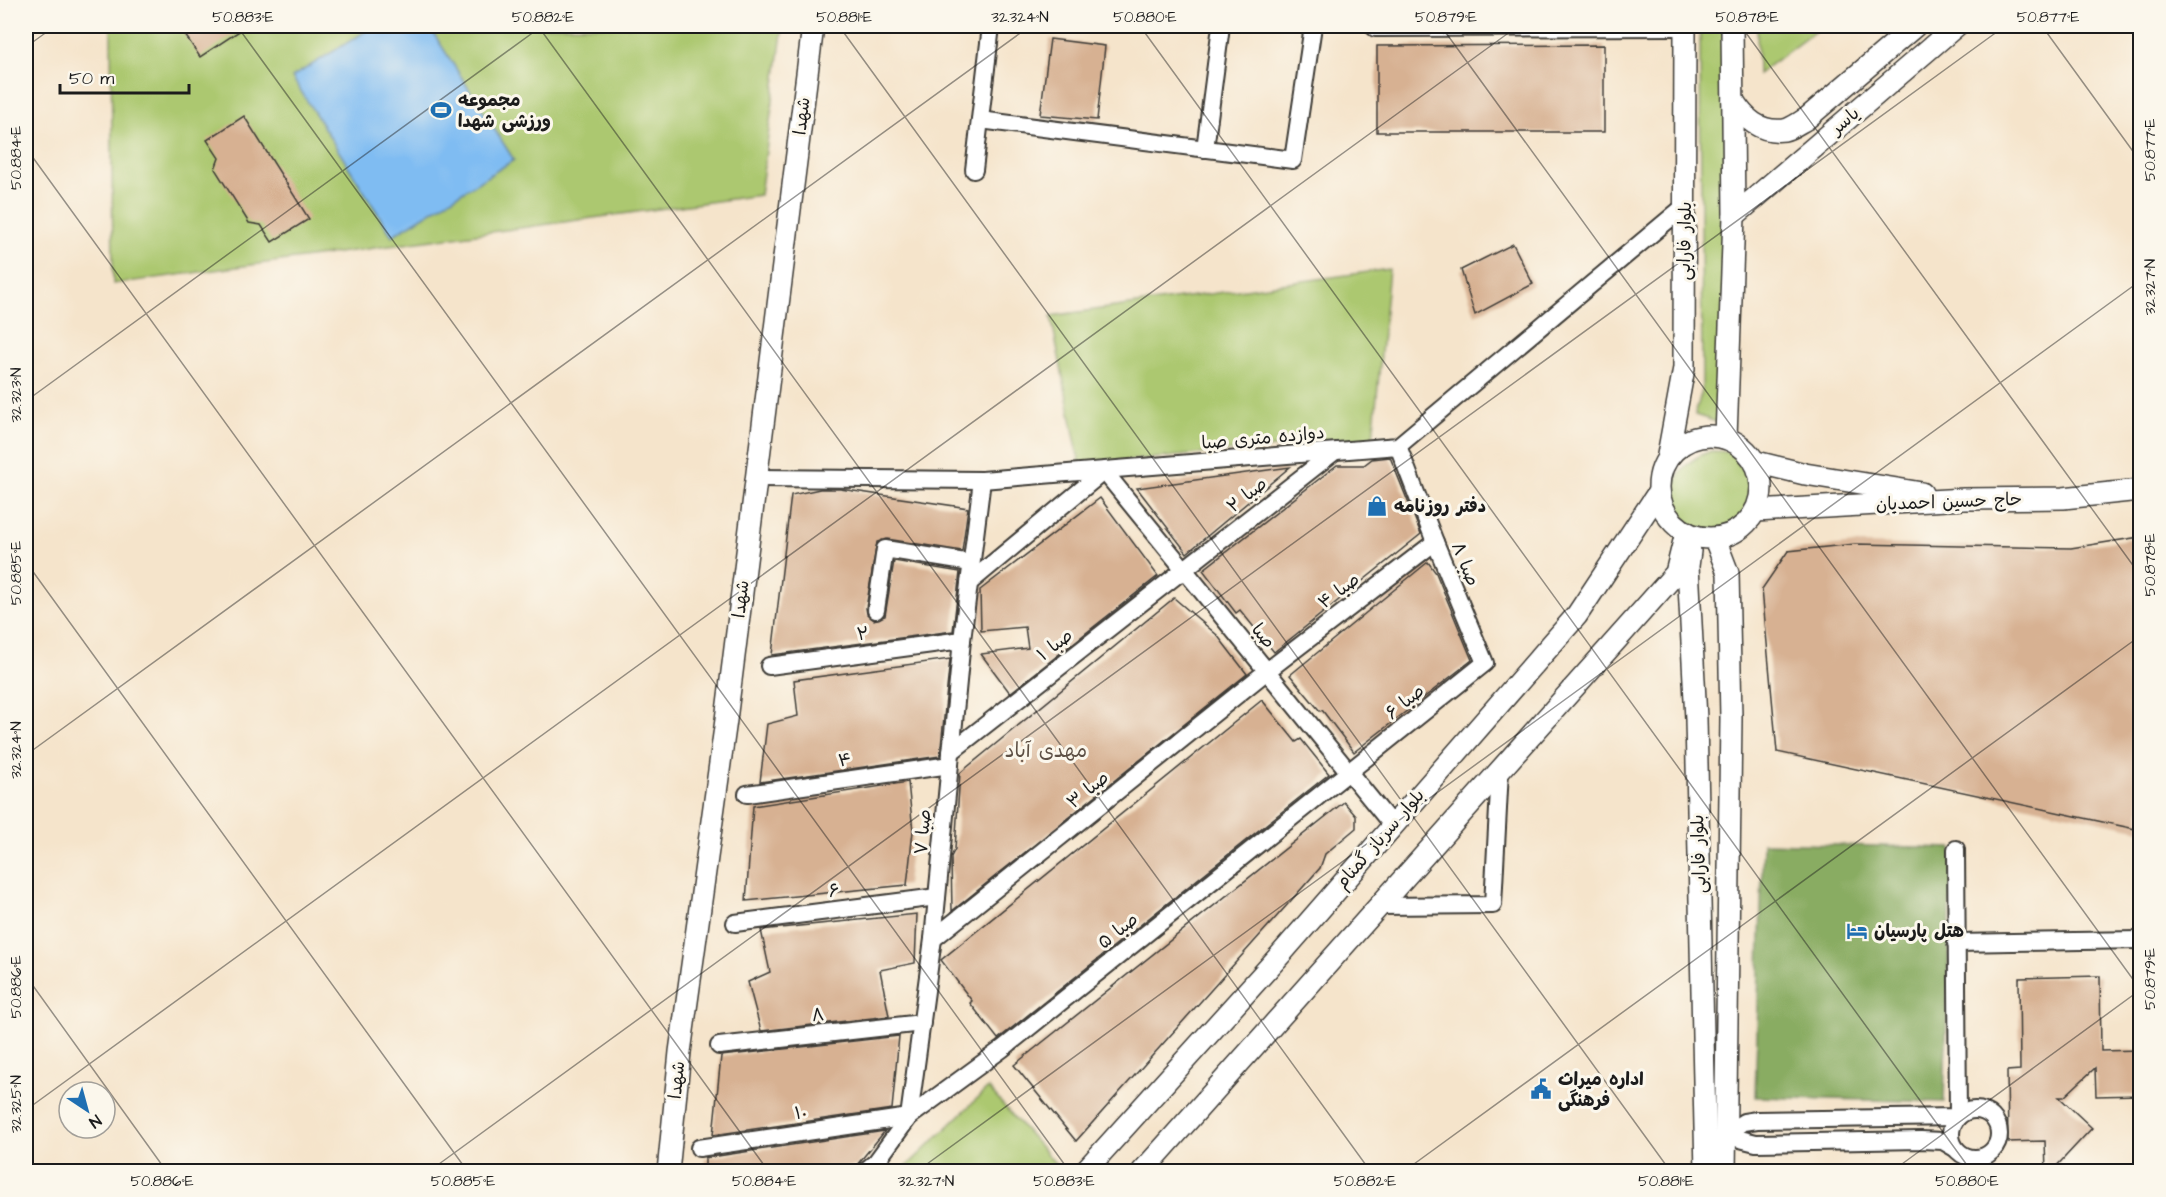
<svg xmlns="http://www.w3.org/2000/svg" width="2166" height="1197" font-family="'Architects Daughter','Playpen Sans Arabic',sans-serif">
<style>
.green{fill:#acc86f;stroke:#647246;stroke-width:1.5}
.forest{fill:#89ac62;stroke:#52643f;stroke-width:1.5}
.water{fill:#7fbcf2;stroke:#4e6c87;stroke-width:1.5}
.building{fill:#d7b192}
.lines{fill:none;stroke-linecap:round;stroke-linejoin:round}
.minor-casing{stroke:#3d3a36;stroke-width:20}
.major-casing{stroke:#3d3a36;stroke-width:24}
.minor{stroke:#fff;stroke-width:16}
.major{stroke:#fff;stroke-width:21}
.ticks{fill:none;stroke:#1c1c1c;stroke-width:1.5;stroke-opacity:0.45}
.labels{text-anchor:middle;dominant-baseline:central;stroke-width:6;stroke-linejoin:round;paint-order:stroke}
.poi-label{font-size:18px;font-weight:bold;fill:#1c1c1c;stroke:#fbf7ec;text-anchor:start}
.street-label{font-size:18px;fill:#1c1c1c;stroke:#fbf7ec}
.neighbourhood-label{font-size:20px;fill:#5d5045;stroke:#fbf7ec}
.neatline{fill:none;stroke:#1c1c1c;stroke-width:2}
.ticks-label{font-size:15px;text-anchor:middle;fill:#1c1c1c}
</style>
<rect width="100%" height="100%" fill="#fbf7ec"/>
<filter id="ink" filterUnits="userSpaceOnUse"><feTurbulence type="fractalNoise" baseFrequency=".0167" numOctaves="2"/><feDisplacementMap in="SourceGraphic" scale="12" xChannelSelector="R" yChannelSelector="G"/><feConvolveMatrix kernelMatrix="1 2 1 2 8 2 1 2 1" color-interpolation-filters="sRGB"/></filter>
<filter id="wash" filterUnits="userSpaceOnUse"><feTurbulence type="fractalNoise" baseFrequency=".008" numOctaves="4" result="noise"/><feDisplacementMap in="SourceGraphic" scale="24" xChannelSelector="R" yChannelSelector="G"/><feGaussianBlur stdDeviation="1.35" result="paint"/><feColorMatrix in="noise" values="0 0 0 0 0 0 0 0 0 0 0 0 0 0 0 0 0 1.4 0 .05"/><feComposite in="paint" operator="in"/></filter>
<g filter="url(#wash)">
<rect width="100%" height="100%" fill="#f5e4cb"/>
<g class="green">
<path d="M111 26H783L760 195 113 284Z"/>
<path d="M1700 26H1726L1725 390 1720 423 1695 415 1702 390Z"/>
<path d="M1757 26H1822L1758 74Z"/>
<path d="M1389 269 1373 438 1080 465 1051 316Z"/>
<path d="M1711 451C1720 451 1730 451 1738 456 1759 468 1763 503 1747 521 1744 524 1738 526 1735 528 1715 539 1696 538 1684 518 1663 487 1680 462 1711 451Z"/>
<path d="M988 1088 1062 1171H902Z"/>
</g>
<path class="forest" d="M1763 843 1952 848 1944 1102 1755 1097Z"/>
<path class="water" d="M374 26H429L514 160 392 236 292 77Z"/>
<g id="blocks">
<g class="building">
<path d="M179 26H247L200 57Z"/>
<path d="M1050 39 1105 46 1097 120 1040 115Z"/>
<path d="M1604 45V132H1377V46Z"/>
<path d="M244 116 309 219 272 242 261 225 249 223 215 169 219 158 207 140Z"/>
<path d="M1513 244 1533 284 1475 315 1461 270Z"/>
<path d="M1390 457 1421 534 1274 652 1240 610 1236 613 1203 570 1337 465H1364L1372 459Z"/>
<path d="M1290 467 1187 553 1137 488Z"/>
<path d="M820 489H840L968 508 962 551 887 539 877 542 866 608 867 614 874 620 885 616 894 561 960 572 953 631 772 655 791 495Z"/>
<path d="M1100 498 1158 576 1010 693 981 654 1028 648 1025 627 981 631 980 590Z"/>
<path d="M2140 537V830L1777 752 1762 589 1788 551 1855 544 2071 548Z"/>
<path d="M1428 562 1436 573 1472 660 1354 752 1322 710 1320 711 1290 675Z"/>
<path d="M1174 598 1217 635 1247 674 952 911 951 857 955 849 960 773Z"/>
<path d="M950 659 940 756 760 782 767 724 798 716 794 680Z"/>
<path d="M1262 700 1296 742 1301 739 1329 774 998 1039 970 1003 972 1001 941 960Z"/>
<path d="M908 782 913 831 907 885 746 901 753 806Z"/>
<path d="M1344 802 1356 816V828L1325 854 1320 868 1076 1141 1014 1065Z"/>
<path d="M917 914 915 963 880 970 889 1016 761 1031 748 982 770 972 761 930Z"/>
<path d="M2100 976 2101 1051 2140 1050V1095L2096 1096 2095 1068 2064 1097H2059L2092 1128 2051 1172H2046L2045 1141 2008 1142 2007 1071 2020 1070 2019 978Z"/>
<path d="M899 1036 892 1109 713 1135 721 1056Z"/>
<path d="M885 1131 856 1166 824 1172H705V1158Z"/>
</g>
</g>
</g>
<g filter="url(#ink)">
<use href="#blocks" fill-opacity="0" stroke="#3d3a36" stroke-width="1.5"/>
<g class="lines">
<g class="minor-casing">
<g id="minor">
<path d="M1375 28 1685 27"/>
<path d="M980 120 1293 160 1313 26"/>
<path d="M1205 149 1221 26"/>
<path d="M974 170 991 26"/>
<path d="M756 478 982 480 1398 446 1686 205"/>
<path d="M969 583 1104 471 1392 825"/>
<path d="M876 610 885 549 971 563"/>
<path d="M769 666 962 640"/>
<path d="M951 752 1334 452"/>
<path d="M747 794 950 765"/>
<path d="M1378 906 1493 905 1500 770"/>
<path d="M735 923 937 897"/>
<path d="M933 939 1267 671 1435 542"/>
<path d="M1956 943 2140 940"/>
<path d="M719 1046 922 1023"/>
<circle cx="1975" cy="1134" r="24"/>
<path d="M1724 1135 1744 1122 1757 1120 1958 1117 1956 849"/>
<path d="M1724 1135 1756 1143 1921 1140 1943 1141 1955 1148"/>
<path d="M699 1148 909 1117 1002 1049 1485 663 1435 542 1398 446"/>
<path d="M864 1172 876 1162 909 1117 933 939 962 640 982 480"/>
</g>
</g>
<g class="major-casing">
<g id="major">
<path d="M1733 100C1744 118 1759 133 1784 130 1791 129 1800 122 1806 119L1915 26"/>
<path d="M1734 216 1956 26"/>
<circle cx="1710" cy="487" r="51"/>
<path d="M1726 437 1734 216 1732 26"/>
<path d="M1668 455 1684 368 1685 26"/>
<path d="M1756 462 1805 474 1922 493"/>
<path d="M1756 511 1964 499 2063 498 2140 490"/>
<path d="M1715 539 1728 573 1731 718 1725 1172"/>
<path d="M1690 551 1688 566 1696 719 1706 1172"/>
<path d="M668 1172 680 1052 726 720 813 26"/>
<path d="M1084 1172 1281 954 1577 615 1658 493"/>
<path d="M1142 1172 1676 573 1686 533"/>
</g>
</g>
<use href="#minor" class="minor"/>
<use href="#major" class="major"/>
</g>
</g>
<path class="ticks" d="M237 26 1070 1172M538 26 1371 1172M839 26 1671 1172M1140 26 1972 1172M1441 26 2140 989M1741 26 2140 575M2042 26 2140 161M26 47 55 26M26 148 769 1172M26 401 542 26M26 562 468 1172M26 755 1030 26M26 976 167 1172M26 1110 1518 26M428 1172 2005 26M916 1172 2140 281M1403 1172 2140 636M1891 1172 2140 990"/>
<defs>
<g id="stadium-bare" transform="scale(1.62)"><path d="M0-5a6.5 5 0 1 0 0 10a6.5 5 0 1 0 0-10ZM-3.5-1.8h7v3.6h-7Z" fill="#1f6fb2" stroke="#fbf7ec" stroke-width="2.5" paint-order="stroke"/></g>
<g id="shop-bare" transform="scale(1.62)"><path d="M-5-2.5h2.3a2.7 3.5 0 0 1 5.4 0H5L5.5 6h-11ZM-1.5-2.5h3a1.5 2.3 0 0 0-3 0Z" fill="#1f6fb2" stroke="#fbf7ec" stroke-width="2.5" paint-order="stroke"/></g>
<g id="hotel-bare" transform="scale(1.62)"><path d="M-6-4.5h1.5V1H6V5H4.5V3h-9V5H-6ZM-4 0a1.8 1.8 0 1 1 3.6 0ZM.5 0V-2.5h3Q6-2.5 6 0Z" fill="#1f6fb2" stroke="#fbf7ec" stroke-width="2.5" paint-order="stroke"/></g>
<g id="civic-bare" transform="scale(1.62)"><path d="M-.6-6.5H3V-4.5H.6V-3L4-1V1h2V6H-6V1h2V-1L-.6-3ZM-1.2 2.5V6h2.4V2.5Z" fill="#1f6fb2" stroke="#fbf7ec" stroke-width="2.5" paint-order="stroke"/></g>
</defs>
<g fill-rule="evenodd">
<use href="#stadium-bare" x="441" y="110"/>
<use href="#shop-bare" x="1377" y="506"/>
<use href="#hotel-bare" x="1857" y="931"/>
<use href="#civic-bare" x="1541" y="1089"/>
</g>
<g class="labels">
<g class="poi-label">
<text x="458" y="100">مجموعه<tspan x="458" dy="21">ورزشی شهدا</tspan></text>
<text x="1394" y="506">دفتر روزنامه</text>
<text x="1874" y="931">هتل پارسیان</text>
<text x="1558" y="1079">اداره میراث<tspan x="1558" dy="21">فرهنگی</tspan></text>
</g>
<g class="street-label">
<text transform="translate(802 116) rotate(-83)">شهدا</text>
<text transform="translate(1845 121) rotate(-41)">یاسر</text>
<text transform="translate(1685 241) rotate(-89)">بلوار فارابی</text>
<text transform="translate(1263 438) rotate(-5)">دوازده متری صبا</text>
<text transform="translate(1247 495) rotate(-38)">صبا ۲</text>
<text transform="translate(1949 502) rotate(-2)">حاج حسین احمدیان</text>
<text transform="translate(1465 564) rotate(68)">صبا ۸</text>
<text transform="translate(1339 591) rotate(-37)">صبا ۴</text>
<text transform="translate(741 599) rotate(-83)">شهدا</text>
<text transform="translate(863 634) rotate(-8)">۲</text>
<text transform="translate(1263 636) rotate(51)">صبا</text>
<text transform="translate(1055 645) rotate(-38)">صبا ۱</text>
<text transform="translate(1405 702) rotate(-39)">صبا ۶</text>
<text transform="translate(845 760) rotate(-8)">۴</text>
<text transform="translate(1088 790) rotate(-39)">صبا ۳</text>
<text transform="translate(923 832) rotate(-85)">صبا ۷</text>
<text transform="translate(1380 839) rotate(-49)">بلوار سرباز گمنام</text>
<text transform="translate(1699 854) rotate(-92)">بلوار فارابی</text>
<text transform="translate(834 891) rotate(-7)">۶</text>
<text transform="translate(1118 931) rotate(-39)">صبا ۵</text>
<text transform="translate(818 1015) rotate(-6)">۸</text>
<text transform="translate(677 1080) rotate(-84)">شهدا</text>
<text transform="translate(801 1113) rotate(-8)">۱۰</text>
</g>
<g class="neighbourhood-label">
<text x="1046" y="751">مهدی آباد</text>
</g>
</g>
<rect width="2166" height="1197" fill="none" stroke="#fbf7ec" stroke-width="66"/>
<g transform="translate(87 1110) rotate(144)"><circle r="28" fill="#fbf7ec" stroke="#a29f99" stroke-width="1.5"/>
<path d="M0-4.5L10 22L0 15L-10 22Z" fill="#1f6fb2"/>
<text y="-9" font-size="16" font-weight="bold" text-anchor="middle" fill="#1c1c1c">N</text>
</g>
<path d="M60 84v9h129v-9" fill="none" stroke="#1c1c1c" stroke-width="3"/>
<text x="69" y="84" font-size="18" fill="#1c1c1c" stroke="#fbf7ec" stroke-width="4.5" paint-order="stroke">50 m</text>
<rect x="33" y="33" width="2100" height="1131" class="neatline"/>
<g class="ticks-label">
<text x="243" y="22">50.883°E</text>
<text x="543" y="22">50.882°E</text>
<text x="844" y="22">50.881°E</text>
<text x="1020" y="22">32.324°N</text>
<text x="1145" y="22">50.880°E</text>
<text x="1446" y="22">50.879°E</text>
<text x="1747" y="22">50.878°E</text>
<text x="2048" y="22">50.877°E</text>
<text transform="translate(2150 150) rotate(-90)" y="5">50.877°E</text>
<text transform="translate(16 158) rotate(-90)" y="5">50.884°E</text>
<text transform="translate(2150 287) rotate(-90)" y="5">32.327°N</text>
<text transform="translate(16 395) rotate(-90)" y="5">32.323°N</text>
<text transform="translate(2150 565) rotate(-90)" y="5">50.878°E</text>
<text transform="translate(16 573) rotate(-90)" y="5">50.885°E</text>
<text transform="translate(16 750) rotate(-90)" y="5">32.324°N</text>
<text transform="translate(2150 979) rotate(-90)" y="5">50.879°E</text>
<text transform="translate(16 987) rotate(-90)" y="5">50.886°E</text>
<text transform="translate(16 1104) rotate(-90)" y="5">32.325°N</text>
<text x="162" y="1186">50.886°E</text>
<text x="463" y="1186">50.885°E</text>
<text x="764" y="1186">50.884°E</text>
<text x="926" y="1186">32.327°N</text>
<text x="1064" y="1186">50.883°E</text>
<text x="1365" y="1186">50.882°E</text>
<text x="1666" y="1186">50.881°E</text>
<text x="1967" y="1186">50.880°E</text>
</g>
</svg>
